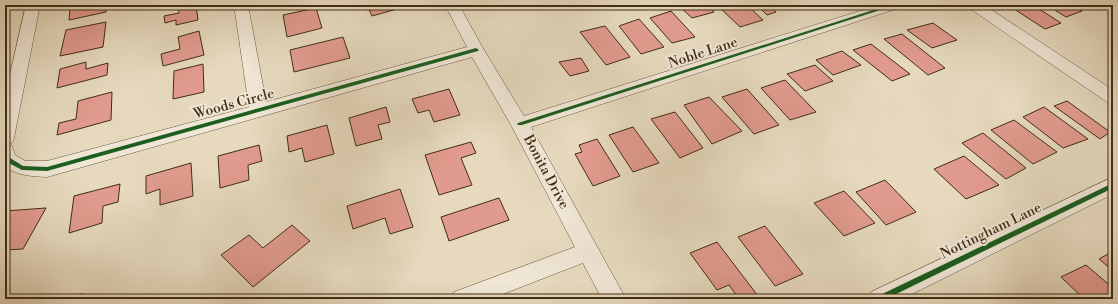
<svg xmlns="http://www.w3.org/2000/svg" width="1118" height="304" font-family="'Libre Bodoni',serif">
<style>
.building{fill:#e19b8e;stroke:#412d14}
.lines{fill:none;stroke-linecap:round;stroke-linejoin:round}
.street-casing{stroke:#6a583e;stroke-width:1}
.street{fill:#efe6d5;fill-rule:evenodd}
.cycleway-casing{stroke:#efe6d5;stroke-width:2}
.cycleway{fill:#1b5e20;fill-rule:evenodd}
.labels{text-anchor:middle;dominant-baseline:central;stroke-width:4;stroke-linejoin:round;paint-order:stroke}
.street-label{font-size:14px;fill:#412d14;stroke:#efe6d5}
</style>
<rect width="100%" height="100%" fill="#e6d9be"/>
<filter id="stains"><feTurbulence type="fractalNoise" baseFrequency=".005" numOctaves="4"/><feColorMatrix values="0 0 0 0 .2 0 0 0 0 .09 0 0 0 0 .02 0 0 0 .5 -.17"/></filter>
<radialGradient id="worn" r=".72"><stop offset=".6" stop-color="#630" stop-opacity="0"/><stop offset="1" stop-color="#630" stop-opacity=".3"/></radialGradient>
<g class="building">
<path d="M84 5H109L107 6 106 12 69 20 70 9Z"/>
<path d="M178 5H196L198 20 176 25V20L165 23 164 16 179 13Z"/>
<path d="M367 5H408V6L372 16Z"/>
<path d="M678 5H708L714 12 692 18Z"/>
<path d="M717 5H747L763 20 740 27Z"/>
<path d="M757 5H770L776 12 767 15Z"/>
<path d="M1017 5H1033L1061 23 1045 29 1011 7Z"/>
<path d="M1047 5H1072L1082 11 1066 17Z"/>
<path d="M316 8 322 28 287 37 283 15Z"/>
<path d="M671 11 695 37 672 43 650 18Z"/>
<path d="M639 19 664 47 641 54 619 26Z"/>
<path d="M106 22 103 47 60 56 66 30Z"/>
<path d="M933 23 957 40 932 48 907 30Z"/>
<path d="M605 26 630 57 606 65 580 32Z"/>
<path d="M199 31 204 55 163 66 161 54 180 49 178 37Z"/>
<path d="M902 34 945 68 928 75 884 39Z"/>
<path d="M343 37 350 58 294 72 290 50Z"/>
<path d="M871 44 910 74 892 81 853 50Z"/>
<path d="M842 51 861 65 833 75 816 60Z"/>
<path d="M581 58 589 71 570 76 559 62Z"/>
<path d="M86 62V69L108 63 107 75 57 88 60 69Z"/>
<path d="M203 64 204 92 173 99 174 71Z"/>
<path d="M815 65 833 81 805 91 787 74Z"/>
<path d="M785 80 816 112 790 120 761 88Z"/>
<path d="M449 89 460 115 434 122 429 110 418 113 412 99Z"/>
<path d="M747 89 779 125 754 134 722 97Z"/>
<path d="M112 92 111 120 57 135 59 123 76 119 78 101Z"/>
<path d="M709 97 742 131 712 144 684 105Z"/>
<path d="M1067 101 1110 132 1100 139 1054 106Z"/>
<path d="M386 107 390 122 378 125 382 139 356 146 349 118Z"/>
<path d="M1044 107 1088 139 1063 148 1023 117Z"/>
<path d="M675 112 703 148 680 158 651 119Z"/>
<path d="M1014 120 1057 152 1033 164 991 130Z"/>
<path d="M327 125 334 154 305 162 302 148 289 152 287 136Z"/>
<path d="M633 127 659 163 633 172 609 135Z"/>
<path d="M983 133 1026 168 1006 179 962 143Z"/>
<path d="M597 139 620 176 593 186 575 154 582 152 579 145Z"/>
<path d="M471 142 476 153 461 158 472 185 439 195 425 155Z"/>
<path d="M259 145 262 161 248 165 249 180 220 188 218 156Z"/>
<path d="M964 156 999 185 966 199 934 169Z"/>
<path d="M191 163 193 196 160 205V189L146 194V176Z"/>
<path d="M885 180 916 212 886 225 856 192Z"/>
<path d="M120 184 118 202 103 206 102 223 69 233 74 196Z"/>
<path d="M400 189 413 227 390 234 385 218 353 229 347 206Z"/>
<path d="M844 191 875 223 844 236 814 203Z"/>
<path d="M499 198 509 220 449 241 441 217Z"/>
<path d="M46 208 23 249 5 250V211Z"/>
<path d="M292 225 310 241 253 287 221 255 249 235 263 248Z"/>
<path d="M765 226 803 274 775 286 738 237Z"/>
<path d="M717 242 758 296 751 299H739L729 285 717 290 690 253Z"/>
<path d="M1108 254 1113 258V271L1099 259Z"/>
<path d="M1086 265 1113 288V299H1084L1061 277Z"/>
<path d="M79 294 135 298 76 299Z"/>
</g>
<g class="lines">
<g class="street-casing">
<g id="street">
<path d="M26 5H40L14 138 12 143 7 144 12 146 15 155 25 161H47L249 107 234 5H248L266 102 467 47 445 5H459L484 50 524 116 879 5H901L899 8 531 127 626 299H602L583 263 490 299H450L454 292 575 247 511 125 472 57 47 177C30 176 20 176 5 167V96Z"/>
<path d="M967 5H984L1113 90V104L1107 102 969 8Z"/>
<path d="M1113 177V194L902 299H867L871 292Z"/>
</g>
</g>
<use href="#street" class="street"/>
<g class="cycleway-casing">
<g id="cycleway">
<path d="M889 5H896L522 125H518L517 124 518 123Z"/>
<path d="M476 48 479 50 478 51 47 171 22 170 5 161V149L8 151 10 158 23 166 47 167Z"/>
<path d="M1113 183V188L886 299H875L876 297Z"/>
</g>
</g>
<use href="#cycleway" class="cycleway"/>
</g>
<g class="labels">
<g class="street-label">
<text transform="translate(703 53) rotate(-18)">Noble Lane</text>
<text transform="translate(234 104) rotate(-15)">Woods Circle</text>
<text transform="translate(546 172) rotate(62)">Bonita Drive</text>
<text transform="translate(991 231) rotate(-26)">Nottingham Lane</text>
</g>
</g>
<rect width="1118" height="304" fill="none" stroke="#e6d9be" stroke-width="20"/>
<rect x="6" y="6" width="1106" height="292" fill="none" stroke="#412d14" stroke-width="2"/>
<rect x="10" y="10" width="1098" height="284" fill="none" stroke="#412d14"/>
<rect width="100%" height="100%" filter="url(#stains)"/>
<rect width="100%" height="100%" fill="url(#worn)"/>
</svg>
